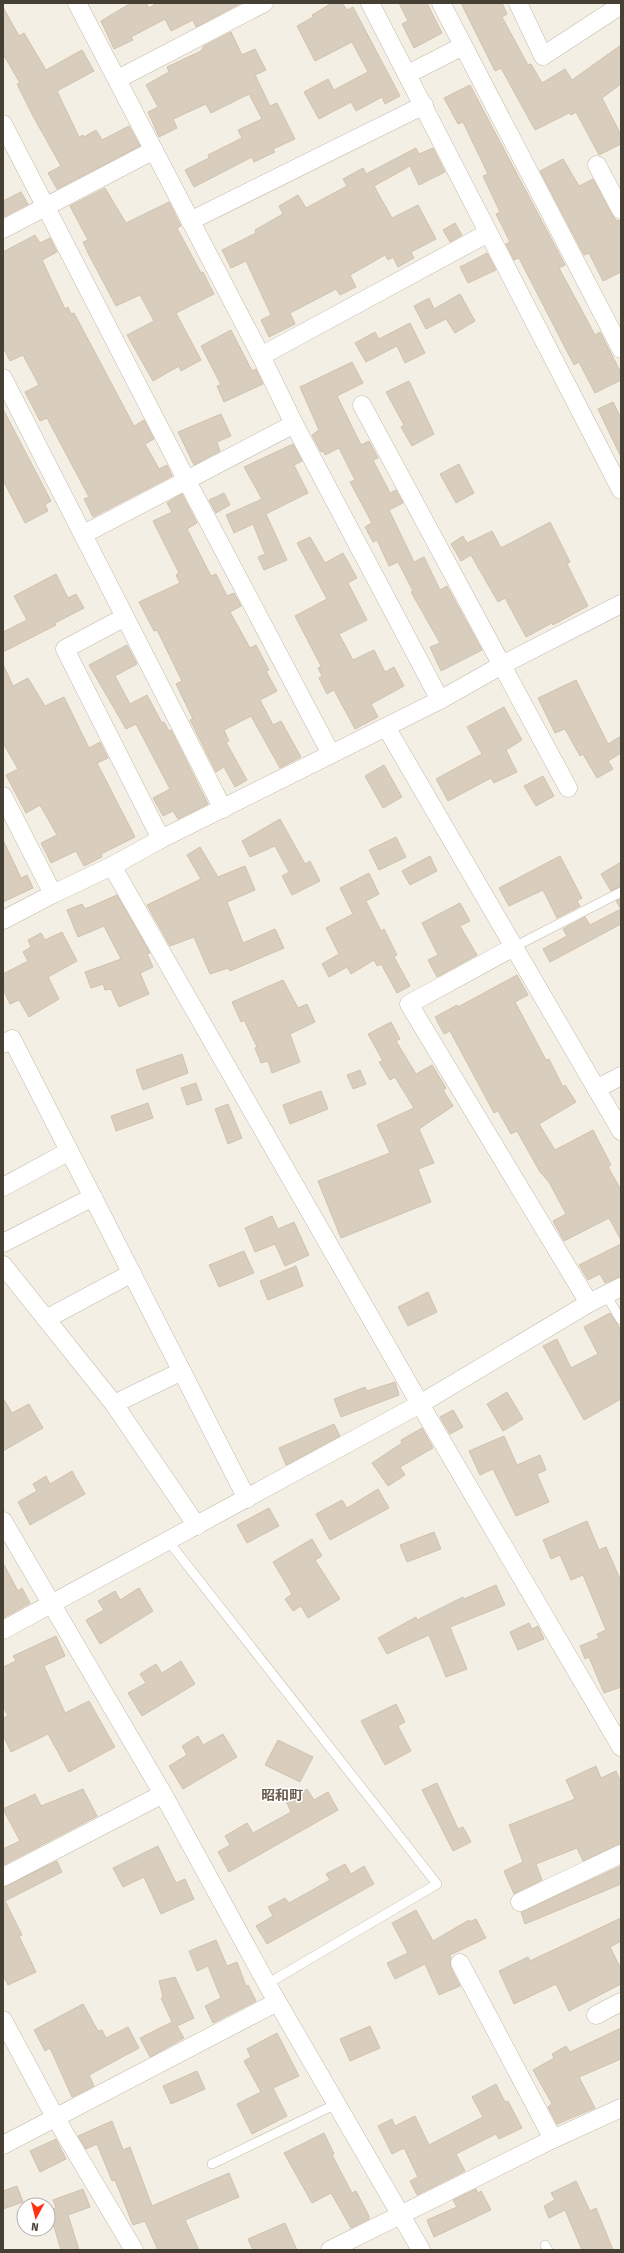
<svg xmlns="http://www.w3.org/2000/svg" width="624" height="2253" font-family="'Fira Sans','Noto Sans JP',sans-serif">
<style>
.building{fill:#d9cdbd;stroke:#d1c2ad}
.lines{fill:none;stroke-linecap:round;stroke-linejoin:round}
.service-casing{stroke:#c2baaa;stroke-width:10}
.minor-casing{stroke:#c2baaa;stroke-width:19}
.service{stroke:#fff;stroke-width:9}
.minor{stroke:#fff;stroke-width:18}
.labels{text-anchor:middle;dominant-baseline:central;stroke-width:3;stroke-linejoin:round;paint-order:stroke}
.quarter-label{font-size:14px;font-weight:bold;fill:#6a5d4b;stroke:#fff}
</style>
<rect width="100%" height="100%" fill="#f4efe5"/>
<g class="building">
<path d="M131 3H146L149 8 157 3H241L196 27 193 20 171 31 165 19 131 37 133 40 114 49 101 21Z"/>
<path d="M332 3H342L347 10 353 7 400 96 385 104 382 97 356 111 351 102 319 119 304 92 328 79 334 90 368 72 352 42 315 61 297 26 313 17 312 15Z"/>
<path d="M399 3H427L442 33 414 48 402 24 408 21Z"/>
<path d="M461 3H502L507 14 502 17 528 65 531 64 542 83 565 69 572 80 621 45V84L602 98 621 135V144L599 155 576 112 571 115 569 113 535 130 501 68 495 71Z"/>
<path d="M3 7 19 36 24 33 46 70 82 50 94 71 57 91 79 137 83 135 84 137 96 130 102 140 129 126 140 146 57 189 48 173 61 166 34 118 17 84 20 83 3 54Z"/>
<path d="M231 32 242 55 255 49 266 70 255 75 270 106 277 103 295 139 273 149 275 152 254 162 252 157 194 187 185 170 209 158 208 155 242 138 238 130 262 119 249 94 211 113 206 104 173 119 177 128 159 137 148 112 158 107 146 85 169 72 167 67 201 51 204 46Z"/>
<path d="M470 85 565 265 559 268 595 335 600 332 621 373V380L595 393 579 362 574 365 519 258 514 260 506 244 510 242 496 214 500 212 483 176 488 174 463 122 458 124 444 98Z"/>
<path d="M416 148 419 154 433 148 445 172 419 185 410 166 374 186 392 218 418 205 436 239 411 252 414 258 398 267 393 257 388 260 385 255 350 275 356 287 340 295 336 289 290 313 295 324 269 337 261 320 271 315 246 261 231 268 222 250 256 233 255 230 283 214 279 206 298 195 306 208 347 186 343 179 363 168 366 174Z"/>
<path d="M563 159 579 186 593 179 612 215 617 221 621 220V272L603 281 589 253 584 255 540 171Z"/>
<path d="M105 188 126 223 169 202 181 226 177 228 201 273 203 272 214 294 176 313 201 360 181 371 179 366 153 381 127 335 154 321 140 295 116 306 88 253 83 242 88 240 70 206Z"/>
<path d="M21 192 28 204 3 217V201Z"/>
<path d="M455 223 462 235 450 242 443 230Z"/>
<path d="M35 235 40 243 50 238 57 252 42 260 65 309 68 307 71 314 74 313 134 426 144 420 154 439 145 444 159 469 167 465 172 476 93 517 84 499 89 497 47 418 40 421 25 392 39 385 23 355 10 361 3 347V252Z"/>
<path d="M487 253 496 270 468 283 460 267Z"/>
<path d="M460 294 475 321 455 333 446 319 426 329 414 306 429 298 434 309Z"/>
<path d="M410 323 425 353 405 363 397 346 366 362 355 343 375 332 379 339Z"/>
<path d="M231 330 252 371 256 369 263 384 224 402 217 386 221 385 201 346Z"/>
<path d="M352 362 363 383 337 396 361 445 369 441 378 458 373 460 390 493 396 490 403 503 389 510 414 562 424 557 440 590 447 586 482 650 441 671 430 647 440 643 411 592 413 591 398 562 389 566 377 540 373 542 365 527 372 523 350 482 355 480 339 448 325 455 323 451 321 452 312 435 319 430 300 387Z"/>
<path d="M409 381 434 434 412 446 401 427 404 425 386 392Z"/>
<path d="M613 402 621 418V457L598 409Z"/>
<path d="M3 409 51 501 45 505 48 511 25 523 3 480Z"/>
<path d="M221 414 231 436 217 442 220 451 194 465 178 432Z"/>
<path d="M293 444 302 461 294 465 308 493 266 514 287 560 264 570 258 557 265 554 253 524 234 533 226 515 262 499 244 467Z"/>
<path d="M459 464 474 493 456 503 440 474Z"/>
<path d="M224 493 230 505 216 513 209 500Z"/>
<path d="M182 494 197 523 187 529 211 576 216 574 227 596 234 593 241 606 230 612 250 648 256 645 269 670 266 671 277 691 260 700 273 725 281 721 301 757 280 768 251 716 224 730 229 741 226 742 247 780 235 787 224 767 216 772 190 720 193 719 176 684 182 681 157 630 154 631 139 602 180 583 176 575 179 573 153 521 172 512 167 503Z"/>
<path d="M550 522 570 562 567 564 588 606 553 625 552 623 526 637 505 598 498 602 471 555 461 561 451 544 463 536 467 543 492 531 501 548Z"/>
<path d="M310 537 325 563 343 553 357 578 348 583 367 620 339 634 353 660 374 650 385 672 394 667 404 686 371 704 378 717 355 729 334 690 327 694 319 678 322 676 318 668 321 666 295 616 327 599 297 543Z"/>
<path d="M56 574 68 598 76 594 84 608 55 623 56 625 3 652V632L27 620 14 596Z"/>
<path d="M127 645 137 664 115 676 130 704 147 695 162 723 164 722 169 731 171 730 208 804 178 819 173 811 163 816 153 798 170 789 136 724 126 729 89 665Z"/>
<path d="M3 664 13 686 28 678 45 706 64 697 89 748 100 742 108 758 97 763 135 837 101 854 102 857 84 866 76 851 51 863 41 843 57 835 40 805 26 813 6 775 18 769 3 743Z"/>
<path d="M576 680 608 744 621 736V753L608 761 613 769 597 778 583 754 580 756 565 729 555 733 538 698Z"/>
<path d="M504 707 522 740 506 750 517 772 494 783 491 778 448 801 436 779 482 754 467 727Z"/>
<path d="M384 765 402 797 383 808 365 776Z"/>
<path d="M543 776 554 796 536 806 524 786Z"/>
<path d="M280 819 305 864 310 861 320 881 292 895 282 876 289 872 275 846 250 857 242 841Z"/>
<path d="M396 837 406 857 379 870 369 850Z"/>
<path d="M3 840 21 878 27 875 33 888 3 902Z"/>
<path d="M200 847 218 877 245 866 255 890 227 902 243 943 275 929 284 948 230 971 228 968 210 974 194 937 170 946 147 905 201 879 187 855Z"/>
<path d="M430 856 437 871 410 885 402 871Z"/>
<path d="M560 856 582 898 577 901 580 906 557 918 543 890 509 906 499 888Z"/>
<path d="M621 862V886L611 891 601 874Z"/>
<path d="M369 873 379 894 366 901 381 931 384 929 397 955 394 957 410 986 397 993 381 964 377 966 374 960 351 974 347 967 329 977 322 964 339 954 326 928 353 914 340 888Z"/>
<path d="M117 895 150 953 147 954 153 967 140 973 149 994 119 1007 111 989 105 990 103 984 91 988 85 972 121 959 104 926 78 937 67 910 82 904 85 909Z"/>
<path d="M621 899V924L550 962 543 949 567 936 563 929 585 917 590 925 621 909 616 901Z"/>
<path d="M460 903 470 921 460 926 477 955 437 977 428 960 438 955 422 923Z"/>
<path d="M62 932 77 961 48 977 59 999 29 1017 19 1000 10 1004 3 989V974L28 961 23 952 31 947 28 940 41 933 45 940Z"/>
<path d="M517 975 528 995 515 1002 546 1060 549 1059 563 1087 565 1085 576 1102 539 1124 555 1150 593 1130 611 1165 608 1167 621 1190V1240L609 1218 564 1241 553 1221 566 1214 549 1182 540 1172 517 1131 511 1134 498 1111 494 1113 450 1031 444 1034 435 1017 457 1005 458 1007Z"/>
<path d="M283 980 298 1008 307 1004 315 1022 290 1034 300 1062 272 1073 268 1061 261 1063 255 1048 257 1047 244 1020 241 1022 232 1002Z"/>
<path d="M391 1022 400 1039 396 1041 416 1074 432 1065 446 1088 443 1090 453 1106 419 1129 434 1163 418 1169 431 1202 341 1238 318 1181 390 1153 377 1125 414 1108 395 1077 390 1080 379 1062 383 1061 368 1034Z"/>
<path d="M182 1054 188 1073 143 1090 136 1070Z"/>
<path d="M360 1070 366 1084 353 1089 347 1075Z"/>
<path d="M196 1083 202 1100 187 1105 181 1088Z"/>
<path d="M321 1091 328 1109 290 1124 283 1105Z"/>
<path d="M148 1103 153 1118 116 1131 111 1116Z"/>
<path d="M228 1104 242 1138 228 1144 215 1109Z"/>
<path d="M272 1216 278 1229 294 1222 309 1255 285 1266 275 1244 255 1252 245 1228Z"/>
<path d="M621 1244V1276L605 1283 600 1274 588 1280 579 1265Z"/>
<path d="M244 1251 254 1273 219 1287 209 1265Z"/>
<path d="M296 1266 303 1286 268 1300 260 1281Z"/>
<path d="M428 1292 437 1312 408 1326 398 1307Z"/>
<path d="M610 1313 621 1330V1399L584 1420 543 1346 557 1339 571 1368 598 1354 584 1327Z"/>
<path d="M395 1382 399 1395 341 1417 334 1399 365 1387 367 1391Z"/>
<path d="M507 1392 523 1419 503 1431 487 1404Z"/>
<path d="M3 1398 12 1413 29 1404 43 1428 3 1451Z"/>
<path d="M453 1410 463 1427 450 1434 440 1417Z"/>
<path d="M334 1424 340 1436 286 1465 279 1448Z"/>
<path d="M422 1428 433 1448 400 1467 405 1475 388 1486 372 1463 402 1443 401 1440Z"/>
<path d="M504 1436 517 1465 540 1455 546 1470 537 1474 549 1502 516 1516 493 1469 480 1475 469 1451Z"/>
<path d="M72 1471 85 1494 30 1525 18 1502 37 1491 33 1484 46 1476 50 1484Z"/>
<path d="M378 1489 389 1508 330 1540 316 1514 342 1500 347 1508Z"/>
<path d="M269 1508 279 1526 247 1543 237 1525Z"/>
<path d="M587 1521 599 1550 606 1547 621 1581V1687L604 1693 589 1657 585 1659 580 1646 599 1638 597 1634 606 1630 583 1575 571 1580 560 1555 551 1559 543 1540Z"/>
<path d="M434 1532 441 1549 407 1562 400 1545Z"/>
<path d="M312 1539 322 1556 315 1560 340 1599 308 1618 301 1606 293 1611 285 1599 292 1594 273 1562Z"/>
<path d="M3 1563 18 1591 22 1588 30 1603 3 1618Z"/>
<path d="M496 1585 505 1605 450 1627 467 1669 446 1677 429 1635 387 1654 378 1638 416 1617 417 1620 463 1597 464 1599Z"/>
<path d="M139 1588 153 1611 100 1644 86 1620 104 1610 98 1601 115 1591 120 1600Z"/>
<path d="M529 1623 532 1629 538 1626 544 1639 518 1650 510 1632Z"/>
<path d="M56 1636 65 1656 44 1666 65 1713 89 1701 115 1747 69 1772 48 1734 11 1752 3 1735V1718L8 1716 3 1706V1667L16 1661 13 1656Z"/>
<path d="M181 1661 195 1684 142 1716 128 1693 146 1683 140 1674 156 1664 162 1673Z"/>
<path d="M396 1704 405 1722 398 1726 411 1751 385 1765 361 1721Z"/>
<path d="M223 1734 237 1757 183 1789 169 1766 187 1755 182 1746 198 1736 203 1745Z"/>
<path d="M278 1740 313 1757 300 1782 265 1765Z"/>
<path d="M596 1766 601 1778 616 1771 621 1782V1844L583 1861 577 1848 536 1864 542 1880 514 1894 504 1871 523 1862 509 1825 575 1799 566 1780Z"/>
<path d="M437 1783 458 1829 463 1827 471 1842 453 1851 422 1790Z"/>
<path d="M83 1789 97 1816 3 1865V1849L20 1841 3 1809 35 1794 41 1806Z"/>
<path d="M307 1789 314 1800 328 1792 338 1810 229 1872 218 1852 230 1845 225 1836 247 1823 253 1833 291 1812 286 1801Z"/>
<path d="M158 1846 176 1883 185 1879 194 1899 161 1914 144 1877 123 1887 113 1868Z"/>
<path d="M57 1861 62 1872 5 1901 22 1935 19 1936 36 1972 8 1985 3 1975V1887Z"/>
<path d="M345 1864 351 1874 364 1866 374 1884 267 1944 256 1926 273 1916 268 1907 285 1898 289 1903 330 1880 326 1874Z"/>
<path d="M621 1866V1884L525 1924 521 1912Z"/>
<path d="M416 1910 433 1941 469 1920V1922L476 1919 486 1938 450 1955 451 1968 460 1986 439 1995 425 1964 395 1979 387 1963 408 1953 392 1923Z"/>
<path d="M621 1918V1941L610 1947 621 1969V1984L569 2011 556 1984 514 2004 499 1971 528 1957 530 1961Z"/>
<path d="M216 1940 227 1966 237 1962 246 1986 248 1985 256 2001 213 2023 205 2006 221 1998 208 1966 197 1971 189 1951Z"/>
<path d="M175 1977 194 2018 177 2026 184 2038 150 2057 140 2038 172 2022 161 1998 163 1997 159 1981Z"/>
<path d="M83 2004 98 2031 102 2030 106 2038 128 2027 139 2048 89 2075 94 2086 72 2097 50 2048 45 2051 34 2030Z"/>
<path d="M370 2026 380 2048 350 2061 340 2039Z"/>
<path d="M621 2028V2059L579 2077 595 2108 557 2124 548 2107 552 2104 533 2070 554 2058 552 2054 566 2046 570 2052Z"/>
<path d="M277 2033 299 2076 273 2088 287 2116 252 2134 237 2104 261 2092 244 2061 251 2057 247 2049Z"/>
<path d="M197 2071 205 2089 171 2104 163 2086Z"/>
<path d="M496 2084 505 2102 508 2101 522 2128 499 2139 496 2134 456 2154 465 2171 417 2195 410 2181 418 2177 404 2148 392 2154 378 2126 392 2119 395 2126 415 2116 429 2145 483 2117 472 2097Z"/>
<path d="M112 2121 123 2150 130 2147 152 2206 229 2173 239 2197 185 2220 199 2250H158L145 2221 133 2225 115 2180 112 2181 97 2144 86 2149 78 2136Z"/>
<path d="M324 2133 334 2154 332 2155 352 2193 356 2191 369 2216V2219L351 2228 331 2193 312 2203 284 2153Z"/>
<path d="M56 2139 66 2159 40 2172 30 2151Z"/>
<path d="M576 2181 590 2211 596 2208 613 2250H582L565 2210 549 2218 544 2206 555 2200 551 2193Z"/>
<path d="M17 2186 23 2202 3 2209V2191Z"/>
<path d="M83 2189 90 2207 68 2215 79 2250H61L49 2210 56 2208 53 2200Z"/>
<path d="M476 2189 478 2193 481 2191 491 2210 434 2237 427 2220 457 2207 453 2200Z"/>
<path d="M285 2223 297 2250H253L248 2239Z"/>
</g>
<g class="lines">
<g class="service-casing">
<g id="service">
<path d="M512 948 621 892"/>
<path d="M606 1295 621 1320"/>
<path d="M169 1542 437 1884 267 1984"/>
<path d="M212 2164 336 2104"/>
<path d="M545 2245 548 2250"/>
</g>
</g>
<g class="minor-casing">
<g id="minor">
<path d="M77 3 261 356 294 424 440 700"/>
<path d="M370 3 621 490"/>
<path d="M441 3 621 349"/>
<path d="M518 3 543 56 621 5"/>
<path d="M408 74 463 46"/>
<path d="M118 79 264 3"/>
<path d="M3 124 187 481 331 754"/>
<path d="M597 165 621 210"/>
<path d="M190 221 424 105"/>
<path d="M3 229 154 150"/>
<path d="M261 356 488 233"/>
<path d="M3 378 223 809"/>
<path d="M362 405 568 788"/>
<path d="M84 534 294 424"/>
<path d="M125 617 65 649 161 839"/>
<path d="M386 727 621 1131"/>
<path d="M3 796 53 894"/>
<path d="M112 866 420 1404 621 1747"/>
<path d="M3 920 53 894 112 866 161 839 440 700 502 665 621 604"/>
<path d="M512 948 409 1004 589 1303"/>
<path d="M3 1044 12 1039 247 1499"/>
<path d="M596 1089 621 1076"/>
<path d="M3 1187 69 1151"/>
<path d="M3 1243 93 1197"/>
<path d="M3 1265 114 1404 197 1526"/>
<path d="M46 1319 132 1273"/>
<path d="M114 1404 182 1371"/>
<path d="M3 1521 163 1794 267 1984 421 2250"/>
<path d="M3 1630 420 1404 589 1303 621 1287"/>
<path d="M3 1877 163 1794"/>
<path d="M520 1902 621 1854"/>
<path d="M460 1963 553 2139"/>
<path d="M596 2015 621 2002"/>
<path d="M3 2020 55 2117 134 2250"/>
<path d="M3 2145 277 2002"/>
<path d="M330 2250 553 2139 621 2108"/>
</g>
</g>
<use href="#service" class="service"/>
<use href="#minor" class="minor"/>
</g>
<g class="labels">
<g class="quarter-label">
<text x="282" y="1795">昭和町</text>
</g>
</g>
<rect width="624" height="2253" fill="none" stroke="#463f34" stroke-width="8"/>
<g transform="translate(36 2217) rotate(187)"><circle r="19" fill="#ffffff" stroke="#b5b2ae"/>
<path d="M0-3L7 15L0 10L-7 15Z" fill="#ff3110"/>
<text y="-6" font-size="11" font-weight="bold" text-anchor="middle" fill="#463f34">N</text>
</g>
</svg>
